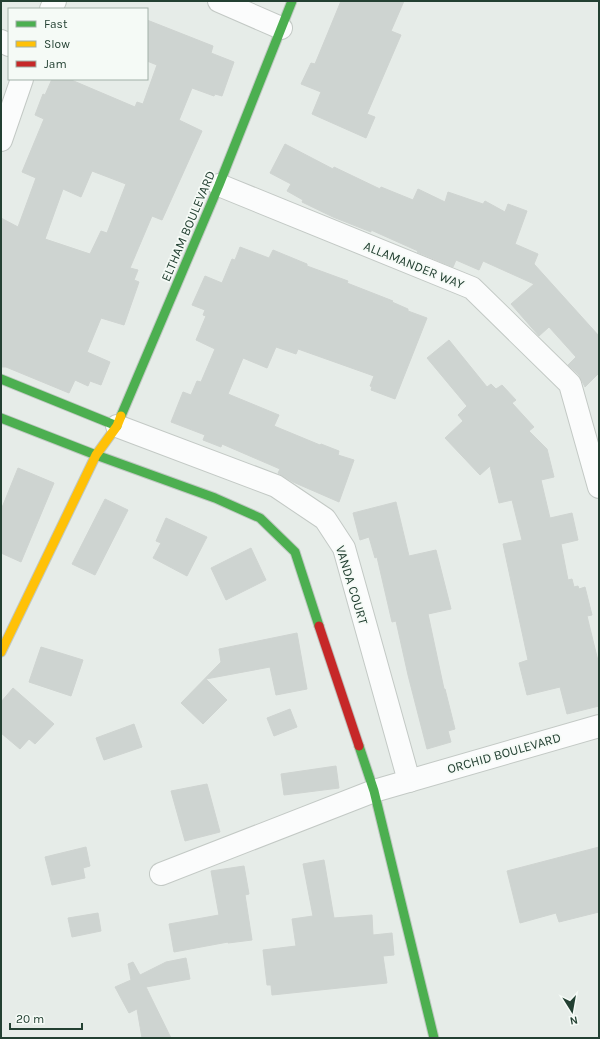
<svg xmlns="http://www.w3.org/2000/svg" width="600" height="1039" font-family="Karla,sans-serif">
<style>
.building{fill:#ced4d1;stroke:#cfd4d1;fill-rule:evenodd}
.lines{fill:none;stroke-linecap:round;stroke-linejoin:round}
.street-casing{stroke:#c3c9c5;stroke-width:24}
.fast-casing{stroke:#c0c8c3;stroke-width:11}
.slow-casing{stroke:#c0c8c3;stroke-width:11}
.jam-casing{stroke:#c0c8c3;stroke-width:11}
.street{stroke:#fbfcfc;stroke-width:22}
.fast{stroke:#4caf50;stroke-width:9}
.slow{stroke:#ffc107;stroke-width:9}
.jam{stroke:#c62828;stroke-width:9}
.labels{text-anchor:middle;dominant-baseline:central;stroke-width:3.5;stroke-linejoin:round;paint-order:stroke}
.street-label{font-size:13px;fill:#234032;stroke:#f5faf6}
</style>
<rect width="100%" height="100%" fill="#e6ece8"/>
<g class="building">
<path d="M341 1H404L391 31 401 35 367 114 375 117 366 138 312 114 321 92 301 84 311 63 315 64Z"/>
<path d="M147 20 213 46 211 53 234 62 222 96 215 94 214 96 192 88 179 120 202 131 162 220 152 216 130 268 138 270 134 280 139 282 124 325 101 318 87 352 110 362 101 385 90 381 88 386 75 380 69 393 6 367H1V218L18 227 36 178 22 172 44 119 35 115 43 94 45 95 52 79H69L135 107 137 102 143 104 157 65 147 61ZM92 171 126 184 107 233 101 231 90 254 45 239 63 189 81 197Z"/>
<path d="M285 144 333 169 334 167 380 189 381 187 413 200 418 189 445 202 448 192 483 204 485 201 505 212 508 204 527 211 515 244 538 254 534 264 599 336V373L585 387 579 375 568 365 576 357 549 327 539 336 511 304 534 284 483 261 479 270 456 260 453 267 417 252 418 251 371 230V232L333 217 302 202 303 200 287 191 291 184 270 173Z"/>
<path d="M240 247 269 258 273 250 307 264V266L348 281 347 283 393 301 392 302 408 309V311L427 318 395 399 371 390 372 387 370 386 374 376 298 349 296 354 276 347 267 368 243 358 228 394 279 415 274 426 320 445 321 444 339 451 338 455 354 460 339 502 293 482 278 473 280 469 222 444 221 447 203 440 205 435 171 422 183 392 191 395 197 381 201 382 215 349 196 340 206 316 203 315 205 310 192 305 205 276 222 283 232 259 235 260Z"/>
<path d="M449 340 487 387 491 384 496 389 502 385 516 400 512 403 534 427 529 431 547 449 554 477 541 480 550 518 572 513 578 540 561 544 568 580 572 579 574 587 578 586 579 589 585 587 592 615 587 616 599 665V706L567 714 560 687 527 695 519 663 528 660 503 544 522 540 512 500 499 503 490 466 480 475 445 438 463 421 458 415 467 406 427 358Z"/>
<path d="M18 468 54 483 21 562 1 553V510Z"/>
<path d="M105 499 128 510 95 575 72 564Z"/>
<path d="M396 502 409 556 436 550 451 609 428 614 444 689H445L455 729 448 731 451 742 427 749 408 675 396 621 392 622 377 557 375 558 369 537 360 540 353 513Z"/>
<path d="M166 518 207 537 187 576 153 558 161 543 156 541Z"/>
<path d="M251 548 266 580 226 600 211 568Z"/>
<path d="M297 633 307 689 276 695 270 667 206 679 227 700 203 724 181 703 221 662 219 649Z"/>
<path d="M41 647 83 660 71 696 29 682Z"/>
<path d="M13 688 54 724 35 744 29 739 20 749 1 733V702Z"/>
<path d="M290 709 297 727 274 736 267 718Z"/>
<path d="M134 724 142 747 104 760 96 738Z"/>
<path d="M336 766 339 788 284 795 281 774Z"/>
<path d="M207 784 220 832 185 841 171 791Z"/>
<path d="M86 847 90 866 83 868 85 878 52 885 45 857Z"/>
<path d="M599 847V912L559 922 556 913 520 923 507 871Z"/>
<path d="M324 860 334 918 372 915 373 935 392 933 394 955 383 956 387 983 272 995 271 985H267L263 950 296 946 292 919 313 916 303 864Z"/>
<path d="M244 866 249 894 245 895 252 940 228 943V942L174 952 169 924 219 915 211 871Z"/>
<path d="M98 913 101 931 72 937 68 918Z"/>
<path d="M186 958 190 979 146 987 171 1038H142L137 1009 129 1013 115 987 131 980 128 964 133 962 140 975 166 962Z"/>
</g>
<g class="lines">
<g class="street-casing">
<g id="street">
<path d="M219 1 281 28"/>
<path d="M51 9 55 1"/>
<path d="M1 41 9 45"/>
<path d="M1 140 22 79"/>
<path d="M219 185 472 288 570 384 599 487"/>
<path d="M117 426 276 486 325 519 344 548 409 781"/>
<path d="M161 874 374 791 599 726"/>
</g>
</g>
<g class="fast-casing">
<g id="fast">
<path d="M1 379 117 426"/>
<path d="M121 416 219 185 292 1"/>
<path d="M1 418 96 455 215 498 260 518 295 552 319 626"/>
<path d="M359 746 374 791 434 1038"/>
</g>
</g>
<g class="slow-casing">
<path id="slow" d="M1 652 96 455 117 426 121 416"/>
</g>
<g class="jam-casing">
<path id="jam" d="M319 626 359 746"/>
</g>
<use href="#street" class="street"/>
<use href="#fast" class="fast"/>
<use href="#slow" class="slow"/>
<use href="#jam" class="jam"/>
</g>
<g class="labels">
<g class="street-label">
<text transform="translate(188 226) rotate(-67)">ELTHAM BOULEVARD</text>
<text transform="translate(414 265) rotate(22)">ALLAMANDER WAY</text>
<text transform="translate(352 585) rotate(73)">VANDA COURT</text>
<text transform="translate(504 753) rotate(-16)">ORCHID BOULEVARD</text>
</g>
</g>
<rect width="600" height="1039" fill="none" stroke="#234032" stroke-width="4"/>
<rect x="8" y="8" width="140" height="72" fill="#f5faf6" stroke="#a1b0a8"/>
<rect x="16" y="21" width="20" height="6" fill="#4caf50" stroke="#a1b0a8"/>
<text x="44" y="28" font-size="12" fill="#234032">Fast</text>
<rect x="16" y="41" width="20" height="6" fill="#ffc107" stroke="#a1b0a8"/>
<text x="44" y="48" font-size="12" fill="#234032">Slow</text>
<rect x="16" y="61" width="20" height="6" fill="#c62828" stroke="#a1b0a8"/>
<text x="44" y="68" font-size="12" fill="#234032">Jam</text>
<g transform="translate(572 1011) rotate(169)" stroke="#f5faf6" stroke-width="3" paint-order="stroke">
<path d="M0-3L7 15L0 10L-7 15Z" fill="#234032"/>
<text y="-6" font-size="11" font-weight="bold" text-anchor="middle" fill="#234032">N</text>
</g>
<path d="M10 1023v6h72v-6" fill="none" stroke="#234032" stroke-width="2"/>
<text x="16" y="1023" font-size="12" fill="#234032" stroke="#f5faf6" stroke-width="3" paint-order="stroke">20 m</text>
</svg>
